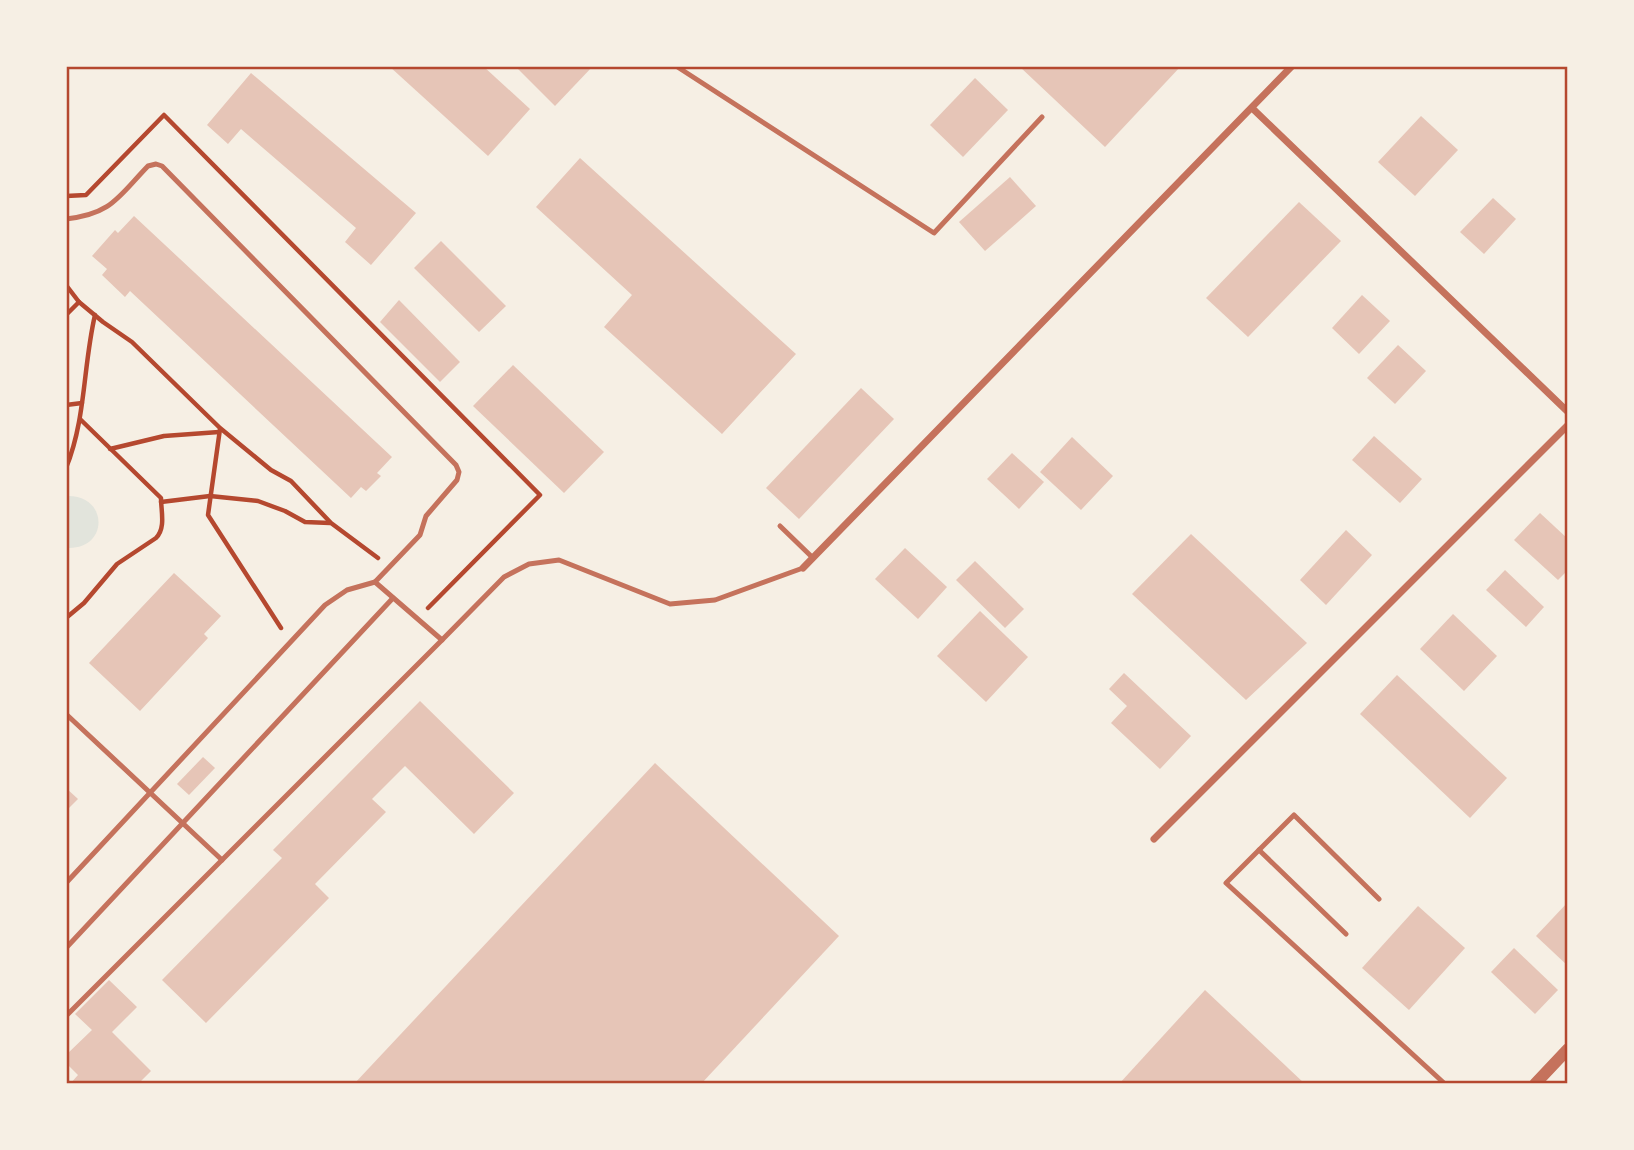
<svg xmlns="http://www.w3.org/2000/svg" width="1634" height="1150" font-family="Overpass,sans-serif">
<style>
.green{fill:#e2e4dc}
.building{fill:#e6c5b7}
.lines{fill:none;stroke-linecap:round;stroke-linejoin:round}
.path{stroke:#b5482f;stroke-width:4.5}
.service{stroke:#c5725c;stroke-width:5}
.minor{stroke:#c5725c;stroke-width:7}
.tertiary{stroke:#c5725c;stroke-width:12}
.neatline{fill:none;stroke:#b5482f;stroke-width:2.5}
</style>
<rect width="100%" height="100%" fill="#f6efe4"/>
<path class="green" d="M67 496C109 495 109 550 67 548Z"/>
<g class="building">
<path d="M389 66H483L530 109 488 156Z"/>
<path d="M515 66H593L555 106Z"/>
<path d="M1019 66H1181L1105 147Z"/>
<path d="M251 73 416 213 371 265 345 242 356 228 241 129 228 144 207 125Z"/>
<path d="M975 78 1008 110 963 157 930 125Z"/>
<path d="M1421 116 1458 150 1415 196 1378 162Z"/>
<path d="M580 158 796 354 722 434 604 327 632 295 536 207Z"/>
<path d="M1010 177 1036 206 985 251 959 222Z"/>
<path d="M1493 198 1516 219 1484 254 1460 232Z"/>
<path d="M1299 202 1341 241 1248 337 1206 298Z"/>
<path d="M134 216 392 457 377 473 381 476 366 491 361 487 351 498 130 291 125 297 102 275 107 269 92 256 115 230 118 233Z"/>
<path d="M441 241 506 306 479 332 414 268Z"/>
<path d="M1362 295 1390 321 1359 354 1332 328Z"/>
<path d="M399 300 460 362 440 382 380 322Z"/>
<path d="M1398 345 1426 371 1395 404 1367 378Z"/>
<path d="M513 365 604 452 564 493 473 406Z"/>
<path d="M861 388 894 419 799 519 766 488Z"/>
<path d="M1374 436 1422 479 1400 503 1352 460Z"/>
<path d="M1072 437 1113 476 1081 510 1040 472Z"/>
<path d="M1012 453 1044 482 1019 509 987 479Z"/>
<path d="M1540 513 1568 539V570L1558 580 1514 540Z"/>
<path d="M1346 530 1372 555 1326 605 1300 580Z"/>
<path d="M1191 534 1307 643 1246 700 1132 594Z"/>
<path d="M905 548 947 587 918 619 875 579Z"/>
<path d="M975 561 1024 609 1005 628 956 580Z"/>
<path d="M1505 570 1544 607 1526 627 1486 590Z"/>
<path d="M174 573 221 616 204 634 208 638 140 711 89 663Z"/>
<path d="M980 611 1028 657 986 702 937 656Z"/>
<path d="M1453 614 1497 656 1464 691 1420 649Z"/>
<path d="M1124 673 1191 736 1160 769 1111 723 1127 706 1109 689Z"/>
<path d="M1397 675 1507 778 1470 818 1360 714Z"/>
<path d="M420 701 514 793 474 834 405 766 372 799 386 812 315 884 329 898 206 1023 162 980 282 858 273 850Z"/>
<path d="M203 757 215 768 189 795 177 784Z"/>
<path d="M655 763 839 936 701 1084H354Z"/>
<path d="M66 788 78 799 66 811Z"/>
<path d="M1568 902V966L1536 936Z"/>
<path d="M1418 906 1465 948 1409 1010 1362 968Z"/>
<path d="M1514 948 1558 990 1535 1014 1491 972Z"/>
<path d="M109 980 137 1007 112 1032 151 1071 138 1084H70L78 1075 66 1063V1055L92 1030 75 1014Z"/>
<path d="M1205 990 1305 1084H1119Z"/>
</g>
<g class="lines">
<g class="path">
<path d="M66 196 86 195 164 115 540 495 428 608"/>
<path d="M66 285 79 302 103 322 132 342 220 428 271 470 291 481 331 523 378 558"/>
<path d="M66 315 79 302"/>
<path d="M66 405 82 403"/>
<path d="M220 429 208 515 281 628"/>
<path d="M110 449 164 436 219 432"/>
<path d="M66 468C86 419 83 366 95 315"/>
<path d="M161 502 210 496 258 501 285 511 305 522 330 523"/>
<path d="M66 618 84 603 117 564 156 538C166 528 161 511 161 498L81 420"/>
</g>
<g class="service">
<path d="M676 66 934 233 1042 117"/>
<path d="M66 219C112 214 118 197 148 166L156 164 162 166 456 465 459 472 457 480 426 516 420 535 375 582 442 640 504 577 529 564 559 560 670 604 715 600 803 568"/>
<path d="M780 526 813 558"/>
<path d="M66 714 222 860"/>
<path d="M1259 850 1294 815 1379 899"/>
<path d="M66 883 325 605 347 590 375 582"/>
<path d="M1346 934 1259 850 1226 883 1445 1084"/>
<path d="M66 948 393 598"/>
<path d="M66 1016 442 640"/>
</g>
<g class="minor">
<path d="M1252 108 1568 412"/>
<path d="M803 568 1292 66"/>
<path d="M1154 839 1568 425"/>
</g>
<path class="tertiary" d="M1535 1084 1568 1049"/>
</g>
<rect width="1634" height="1150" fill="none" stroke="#f6efe4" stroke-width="136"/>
<rect x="68" y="68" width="1498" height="1014" class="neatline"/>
</svg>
